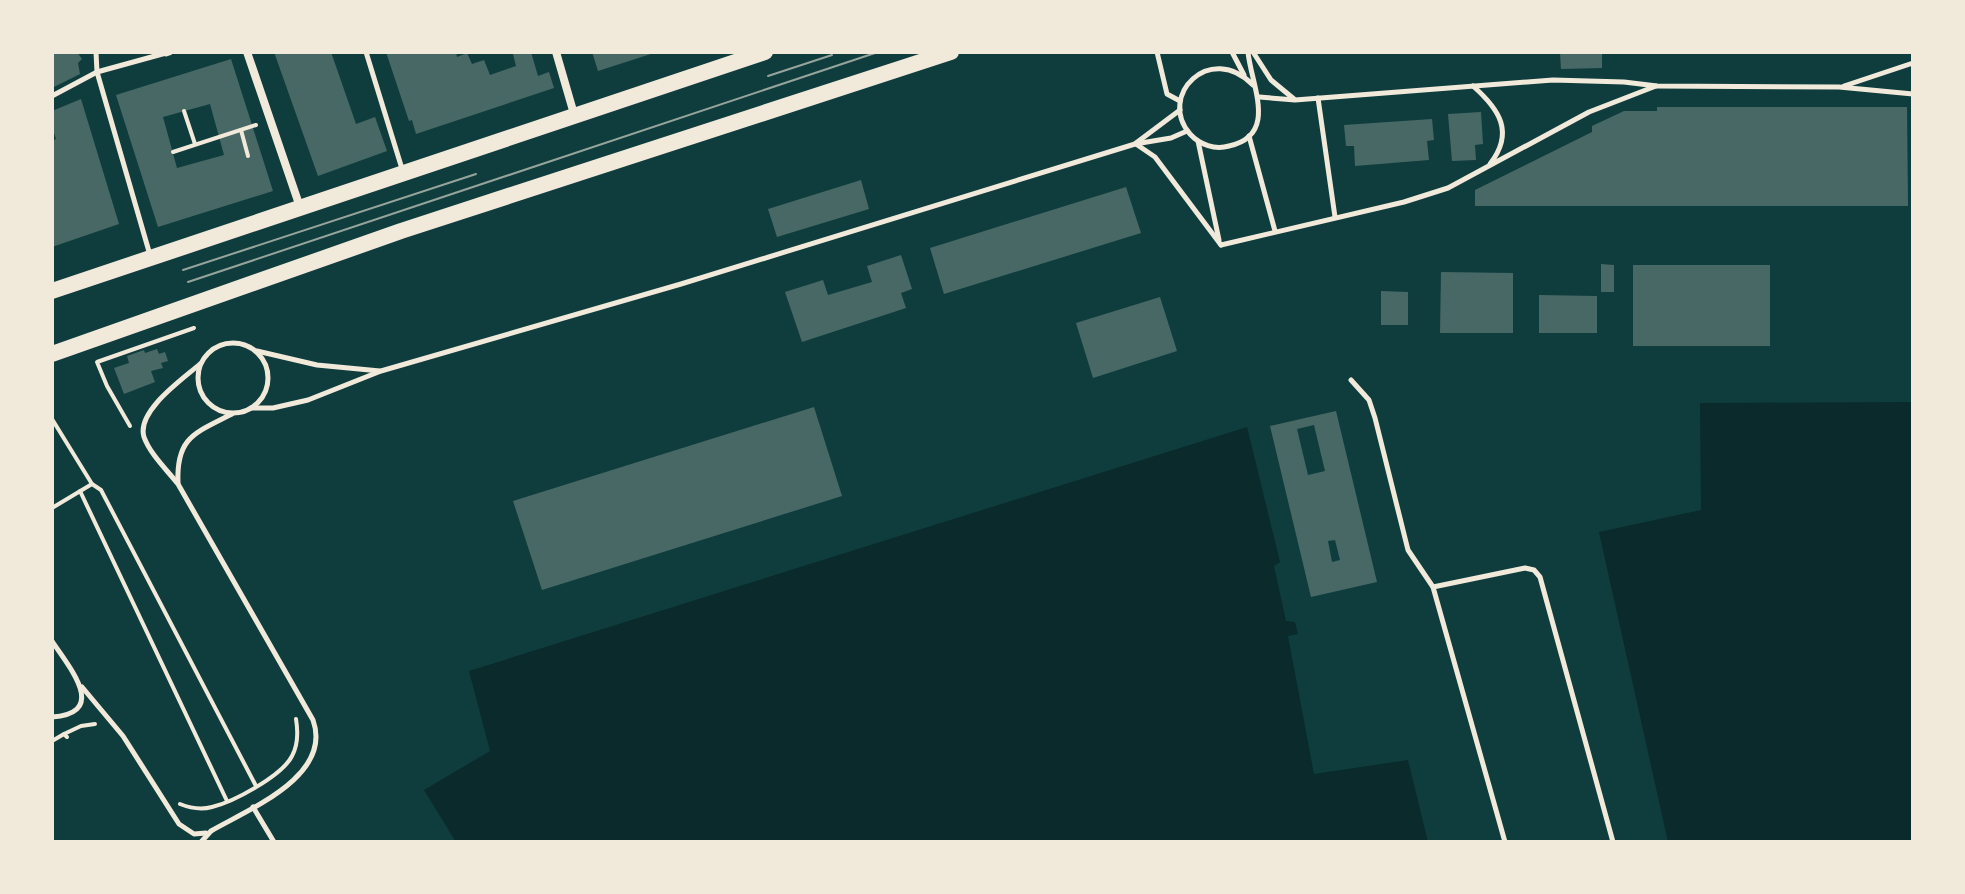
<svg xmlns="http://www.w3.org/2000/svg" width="1965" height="894" font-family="Poppins,sans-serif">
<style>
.water{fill:#0a2a2b}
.building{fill:#486865;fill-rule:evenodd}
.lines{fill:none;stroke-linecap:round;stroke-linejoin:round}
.path{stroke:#f1e9da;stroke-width:4}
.service{stroke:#f1e9da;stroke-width:5}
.pedestrian{stroke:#f1e9da;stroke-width:7}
.minor{stroke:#f1e9da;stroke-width:8}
.primary{stroke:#f1e9da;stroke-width:16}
.tram{stroke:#97a49c;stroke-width:2}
</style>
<rect width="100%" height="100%" fill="#0f3d3e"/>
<g class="water">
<path d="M1913 402V842H1668L1599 532 1701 510 1700 403Z"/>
<path d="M1247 427 1280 562 1274 566 1286 621 1295 622 1298 634 1288 636 1314 774 1408 760 1428 842H456L424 790 490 751 469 671Z"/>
</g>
<g class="building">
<path d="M52 52H77L82 59 78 63 80 74 52 88Z"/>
<path d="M274 52H331L356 124 375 117 387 151 318 176Z"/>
<path d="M386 52H456L457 57 467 53 472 64 484 60 490 75 516 66 513 54 531 52 538 76 549 72 554 88 416 134 412 120 409 121Z"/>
<path d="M592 52H654V53L598 71Z"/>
<path d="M1570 52H1602V68L1561 69 1560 53Z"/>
<path d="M231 59 273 191 158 227 116 95ZM210 104 224 155 177 168 163 117Z"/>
<path d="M81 99 119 224 52 247V141L56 139 52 127V111Z"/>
<path d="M1657 107H1907L1908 206H1475V190L1592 132V126L1624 111H1657Z"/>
<path d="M1481 112 1483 144 1475 145 1476 160 1452 161 1448 114Z"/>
<path d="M1432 119 1434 140 1427 141 1429 160 1355 166 1354 146H1346L1344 125Z"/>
<path d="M861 180 869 209 777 237 768 209Z"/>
<path d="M1126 187 1141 233 944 294 930 248Z"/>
<path d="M901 255 912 289 901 293 906 308 802 342 785 292 823 280 828 295 872 282 867 266Z"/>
<path d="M1601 264 1614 265V292H1601Z"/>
<rect x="1633" y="265" width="137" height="81"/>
<path d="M1441 272 1513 273V333H1440Z"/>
<path d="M1381 291 1408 292V325H1381Z"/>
<path d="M1539 295 1597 296V333H1539Z"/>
<path d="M1160 297 1177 351 1093 378 1076 323Z"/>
<path d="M157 349 159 354 165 352 168 361 161 363 163 368 151 371 155 382 124 394 114 368 129 363 127 356 144 350 145 353Z"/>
<path d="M814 407 842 496 542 590 513 501Z"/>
<path d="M1336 411 1377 582 1311 597 1270 426ZM1314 425 1325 471 1308 475 1297 429ZM1335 540 1340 560 1332 562 1328 541Z"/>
</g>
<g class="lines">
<g class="path">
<path d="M184 111 195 144"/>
<path d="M241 130 248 156"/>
<path d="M173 152 256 125"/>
<path d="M52 419 92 484 101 490 256 786"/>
<path d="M130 426 107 386 97 362 194 328"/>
<path d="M80 491 227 801"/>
<path d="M52 508 92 484"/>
<path d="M64 734 81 726 95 724"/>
<path d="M52 741 64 734 67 737"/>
<path d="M180 804C190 808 201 810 212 807 233 802 282 776 292 756 298 745 298 731 296 719"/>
</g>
<g class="service">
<path d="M96 52 97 72 150 255"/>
<path d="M366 52 403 172"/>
<path d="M1157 52 1167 94 1180 101"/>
<path d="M1232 52 1244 75"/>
<path d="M1248 52C1251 85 1279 135 1229 146 1215 150 1200 145 1190 134 1157 96 1210 41 1253 85"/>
<path d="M1253 52 1271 80 1294 99"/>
<path d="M1473 86C1499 109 1515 132 1490 164"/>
<path d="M1844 86 1913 63"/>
<path d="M52 96 97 72 166 53"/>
<path d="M1259 97 1295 100 1553 80 1624 82 1657 86 1839 87 1913 94"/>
<path d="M1318 98 1335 217"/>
<path d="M1249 136 1275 231"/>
<path d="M1198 141 1219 240"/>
<path d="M1136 143 1180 110"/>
<path d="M1136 144 1155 157 1221 245"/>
<path d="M1221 245 1404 202 1448 188 1589 112 1656 86"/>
<circle cx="233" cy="378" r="35"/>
<path d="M257 351 317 365 380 371"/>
<path d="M200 364C183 379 136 411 144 437 150 454 167 470 178 484L313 720C333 776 249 809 211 831L201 842"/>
<path d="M1351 380 1369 400 1375 418 1408 550 1433 587 1505 842"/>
<path d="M251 408H273L308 400 381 371 681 284 1135 144 1171 138 1187 131"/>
<path d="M178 483C176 437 195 433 232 414"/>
<path d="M1433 587 1525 568 1534 570 1540 577 1613 842"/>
<path d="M52 641C68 666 110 713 52 717"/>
<path d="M82 687 123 736 179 824 194 834 206 833"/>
<path d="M253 807 274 842"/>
</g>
<path class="pedestrian" d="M166 53 169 52"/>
<g class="minor">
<path d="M247 52 300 207"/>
<path d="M556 52 574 114"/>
</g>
<g class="primary">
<path d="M52 291 765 52"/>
<path d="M52 354 401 231 951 52"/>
</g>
<g class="tram">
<path d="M768 76 832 55"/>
<path d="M183 270 476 174"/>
<path d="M188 282 878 52"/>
</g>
</g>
<rect width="1965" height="894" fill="none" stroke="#f1e9da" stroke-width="108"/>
</svg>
